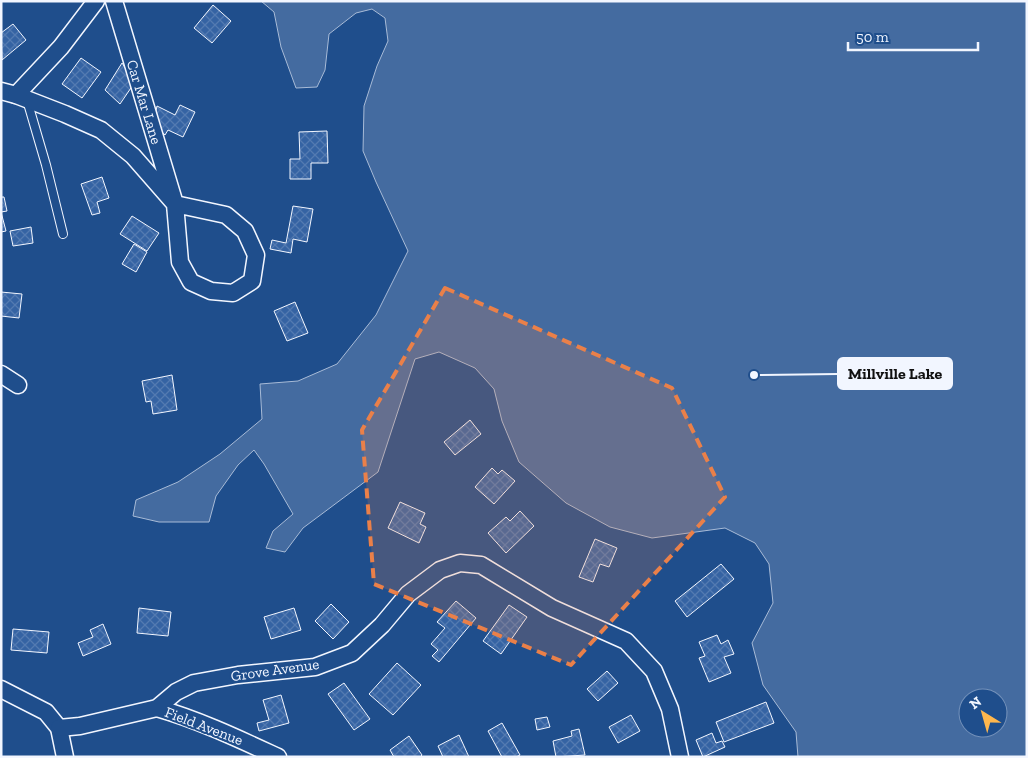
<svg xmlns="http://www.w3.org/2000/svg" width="1028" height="758" font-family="'Zilla Slab',serif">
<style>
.water{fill:#446ba0;stroke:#a8bbd7;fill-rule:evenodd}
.building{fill:url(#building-cross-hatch);stroke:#f2f6ff}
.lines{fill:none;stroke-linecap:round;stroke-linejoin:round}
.lane-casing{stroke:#f2f6ff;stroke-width:10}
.street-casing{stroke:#f2f6ff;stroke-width:19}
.lane{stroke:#1f4e8c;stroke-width:8}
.street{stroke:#1f4e8c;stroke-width:16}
.marked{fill:#ea8049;fill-opacity:0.2;stroke:#ea8049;stroke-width:4;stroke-dasharray:10 6;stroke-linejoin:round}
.labels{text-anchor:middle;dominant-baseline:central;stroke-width:4;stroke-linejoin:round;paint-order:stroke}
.street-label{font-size:15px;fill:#f2f6ff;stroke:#1f4e8c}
.leader{fill:none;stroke:#f2f6ff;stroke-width:2}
.callout-dot{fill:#f2f6ff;stroke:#1f4e8c;stroke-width:2}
.callout{fill:#f2f6ff;stroke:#f2f6ff;stroke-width:2}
.callout-label{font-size:16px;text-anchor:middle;font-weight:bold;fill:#111}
</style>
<defs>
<pattern id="building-cross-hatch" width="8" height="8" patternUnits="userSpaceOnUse" patternTransform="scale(1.25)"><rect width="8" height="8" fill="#3563a3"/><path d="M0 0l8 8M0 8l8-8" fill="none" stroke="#537ab1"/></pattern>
</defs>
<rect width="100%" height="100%" fill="#1f4e8c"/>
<path class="water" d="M261 1H1027V757H798L796 732 763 685 752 643 773 603 769 564 755 543 725 528 652 538 610 527 566 503 519 462 502 421 494 389 475 368 439 352 415 359 378 472 303 528 285 552 266 548 273 531 293 514 264 464 254 450 238 465 216 496 209 522H159L133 516 136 500 178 482 220 454 262 419 260 384 298 381 337 364 376 315 408 251 376 182 363 151 364 106 377 66 388 41 385 18 372 9 356 13 329 34 325 70 317 87 296 88 281 47 274 12ZM968 698H998V728H968Z"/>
<g class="building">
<path d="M213 5 231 21 212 43 194 28Z"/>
<path d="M13 24 26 40 2 60 1 33Z"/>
<path d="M81 58 101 72 82 98 62 84Z"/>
<path d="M122 63 135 82 120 104 105 90Z"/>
<path d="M180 105 195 112 183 137 168 130 165 135 153 124 157 106 175 115Z"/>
<path d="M327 131 328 163H311V179H290V159H300L299 132Z"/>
<path d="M102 177 109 198 97 202 100 213 92 215 81 184Z"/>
<path d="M1 197H4L7 211 1 212 6 231 1 232Z"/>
<path d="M293 206 313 209 307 242 293 239 291 253 270 249 272 240 286 243Z"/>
<path d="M132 216 159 233 147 251 120 234Z"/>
<path d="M31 227 33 243 13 246 10 231Z"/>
<path d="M134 244 147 252 136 272 122 264Z"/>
<path d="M1 292 22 294 19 318 1 316Z"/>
<path d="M295 302 308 333 287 341 274 311Z"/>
<path d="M172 375 177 410 153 414 151 401 146 402 142 381Z"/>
<path d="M470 420 481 434 455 455 444 442Z"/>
<path d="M492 468 498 474 502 470 515 481 494 504 475 487Z"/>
<path d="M400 502 425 513 420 524 426 527 419 543 388 528Z"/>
<path d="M520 511 534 526 506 553 488 533 506 517 510 521Z"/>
<path d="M595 539 617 548 609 567 600 564 593 582 579 577Z"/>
<path d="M721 564 734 579 687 617 675 601Z"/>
<path d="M456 601 476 618 439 662 432 656 438 650 431 644 445 628 437 622Z"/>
<path d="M331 604 349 622 333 639 315 621Z"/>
<path d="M509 605 527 617 501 654 483 641Z"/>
<path d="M139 608 171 612 168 636 137 633Z"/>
<path d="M294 608 301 630 271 639 264 617Z"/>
<path d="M103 624 111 644 83 656 78 643 93 637 90 630Z"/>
<path d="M13 629 49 632 47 653 11 650Z"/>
<path d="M717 635 721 644 728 640 734 654 724 657 731 673 709 682 699 658 705 656 699 642Z"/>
<path d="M397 663 421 685 393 715 369 694Z"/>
<path d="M607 671 618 683 598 701 587 689Z"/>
<path d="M344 683 370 719 354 730 328 694Z"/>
<path d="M281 695 289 723 259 731 257 723 269 720 263 700Z"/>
<path d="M766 702 774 723 724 742 716 722Z"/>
<path d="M631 715 640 731 618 743 609 727Z"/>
<path d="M547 717 550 727 537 730 535 719Z"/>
<path d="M502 723 520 755 516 757H502L488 731Z"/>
<path d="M579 729 585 755 556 757 553 741 572 736 571 731Z"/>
<path d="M712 733 716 743 722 741 725 747 703 757 696 740Z"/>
<path d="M459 735 469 757H443L438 746Z"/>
<path d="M409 736 422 755 420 757H394L390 750Z"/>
</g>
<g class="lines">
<g class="lane-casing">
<path id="lane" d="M27 100 46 165 63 234"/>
</g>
<g class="street-casing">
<g id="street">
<path d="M1 91 16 95 65 114 101 130 133 156 175 204 226 215 245 231 256 255 252 281 233 293 211 291 191 282 180 262 175 204 114 1"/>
<path d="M16 95 61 47 96 1"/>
<path d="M1 374 18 385"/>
<path d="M1 689 46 712 59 728 65 757"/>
<path d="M157 708C199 720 239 739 278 757"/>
<path d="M59 728 80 726 157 708 176 692 194 683 238 675 315 667 352 653 382 625 408 594 440 570 460 563 481 565 552 608 626 641 654 671 670 709 680 757"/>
</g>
</g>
<use href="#lane" class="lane"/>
<use href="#street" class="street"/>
</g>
<path class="marked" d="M445 288 672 388 725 497 571 665 374 584 362 430Z"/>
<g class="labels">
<g class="street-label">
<text transform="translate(144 102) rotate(73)">Car Mar Lane</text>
<text transform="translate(275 670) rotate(-8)">Grove Avenue</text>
<text transform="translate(204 726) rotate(21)">Field Avenue</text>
</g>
</g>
<path class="leader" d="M754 375L838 374"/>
<circle class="callout-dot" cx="754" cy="375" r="5"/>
<rect class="callout" x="838" y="358" width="114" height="31" rx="5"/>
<g class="callout-label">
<text x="895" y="379">Millville Lake</text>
</g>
<rect width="1028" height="758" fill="none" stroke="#f2f6ff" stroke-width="5"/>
<g transform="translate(983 713) rotate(323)"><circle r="24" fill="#1f4e8c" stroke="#7391ba"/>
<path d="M0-4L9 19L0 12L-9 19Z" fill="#ffb74d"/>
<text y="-8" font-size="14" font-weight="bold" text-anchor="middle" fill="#f2f6ff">N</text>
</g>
<path d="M848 42v8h130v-8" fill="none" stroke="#f2f6ff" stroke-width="2.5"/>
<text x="856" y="42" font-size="15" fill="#f2f6ff" stroke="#1f4e8c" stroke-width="4" paint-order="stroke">50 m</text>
</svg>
